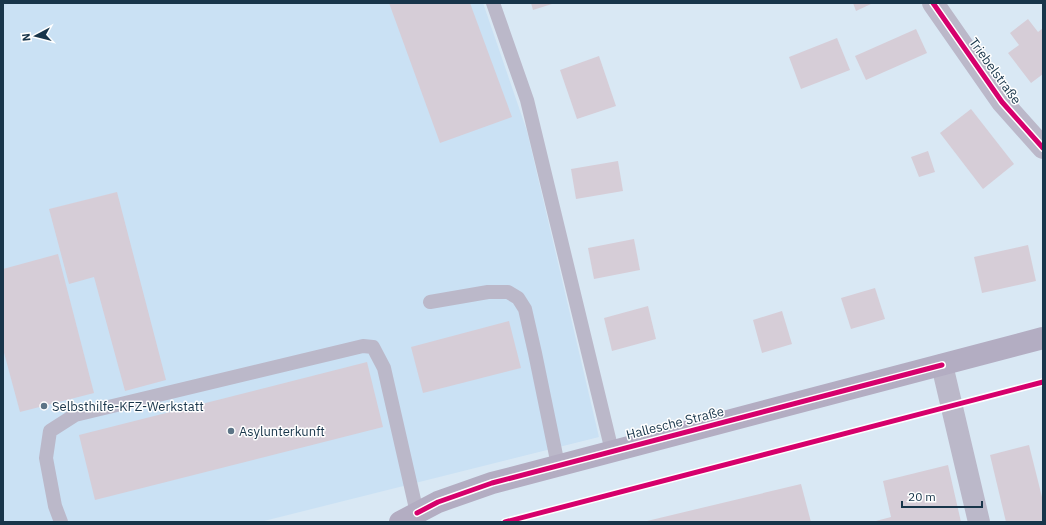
<svg xmlns="http://www.w3.org/2000/svg" width="1046" height="525" font-family="'IBM Plex Sans',sans-serif">
<style>
.built{fill:#cae1f4}
.building{fill:#d6cdd7}
.lines{fill:none;stroke-linecap:round;stroke-linejoin:round}
.service{stroke:#bbb8c9;stroke-width:14}
.minor{stroke:#bbb8c9;stroke-width:22}
.secondary{stroke:#b3adc2;stroke-width:22}
.cycleway-casing{stroke:#fff;stroke-width:8}
.cycleway{stroke:#d6006c;stroke-width:5}
.poi-dot{fill:#5c7486;stroke:#fff;stroke-width:1.5}
.labels{text-anchor:middle;dominant-baseline:central;stroke-width:3;stroke-linejoin:round;paint-order:stroke}
.street-label{font-size:13px;fill:#18354a;stroke:#fff}
.poi-label{font-size:13px;fill:#18354a;stroke:#fff;text-anchor:start}
</style>
<rect width="100%" height="100%" fill="#d9e8f4"/>
<path class="built" d="M3 3H483L527 131 599 437 260 522H3Z"/>
<g class="building">
<path d="M389 3H470L512 117 440 143Z"/>
<path d="M531 3H555L533 10Z"/>
<path d="M853 3H873L856 11Z"/>
<path d="M1028 19 1038 32 1043 28V74L1031 83 1008 53 1019 45 1010 33Z"/>
<path d="M916 29 927 53 866 80 855 56Z"/>
<path d="M837 38 850 70 801 89 789 57Z"/>
<path d="M599 56 616 106 577 119 560 70Z"/>
<path d="M971 109 1014 164 983 189 940 133Z"/>
<path d="M928 151 935 172 919 177 911 157Z"/>
<path d="M618 161 623 191 576 199 571 169Z"/>
<path d="M117 192 166 380 125 391 94 277 69 284 49 209Z"/>
<path d="M634 239 640 270 594 279 588 248Z"/>
<path d="M1028 245 1036 281 982 293 974 257Z"/>
<path d="M58 254 94 393 20 412 3 349V269Z"/>
<path d="M875 288 885 319 851 329 841 298Z"/>
<path d="M648 306 656 339 612 351 604 318Z"/>
<path d="M782 311 792 344 762 353 753 320Z"/>
<path d="M509 321 521 368 423 393 411 347Z"/>
<path d="M367 362 383 427 95 500 79 435Z"/>
<path d="M1029 445 1043 501V522H1006L990 455Z"/>
<path d="M948 465 961 522H872L891 517 883 481Z"/>
<path d="M801 484 811 522H647V521Z"/>
</g>
<g class="lines">
<g class="service">
<path d="M493 3 527 100 612 451"/>
<path d="M430 302 488 292H508L518 298 525 309 535 353 558 465"/>
<path d="M61 522 55 506 46 458 50 431 75 415 363 346 373 347 384 368 417 513"/>
</g>
<g class="minor">
<path d="M933 3 1002 102 1043 148"/>
<path d="M942 365 979 522"/>
</g>
<path class="secondary" d="M400 522 438 502 492 483 1043 338"/>
<g class="cycleway-casing">
<g id="cycleway">
<path d="M933 3 1002 102 1043 148"/>
<path d="M417 513 438 502 492 483 942 365"/>
<path d="M505 522 1043 382"/>
</g>
</g>
<use href="#cycleway" class="cycleway"/>
</g>
<g class="poi-dot">
<circle cx="44" cy="406" r="4"/>
<circle cx="231" cy="431" r="4"/>
</g>
<g class="labels">
<g class="street-label">
<text transform="translate(995 71) rotate(54)">Triebelstraße</text>
<text transform="translate(675 423) rotate(-14)">Hallesche Straße</text>
</g>
<g class="poi-label">
<text x="52" y="406">Selbsthilfe-KFZ-Werkstatt</text>
<text x="239" y="431">Asylunterkunft</text>
</g>
</g>
<rect width="1046" height="525" fill="none" stroke="#18354a" stroke-width="8"/>
<g transform="translate(36 36) rotate(263)" stroke="#ffffff" stroke-width="3" paint-order="stroke">
<path d="M0-3L7 15L0 10L-7 15Z" fill="#18354a"/>
<text y="-6" font-size="11" font-weight="bold" text-anchor="middle" fill="#18354a">N</text>
</g>
<path d="M902 501v6h80v-6" fill="none" stroke="#18354a" stroke-width="2"/>
<text x="908" y="501" font-size="12" fill="#18354a" stroke="#ffffff" stroke-width="3" paint-order="stroke">20 m</text>
</svg>
